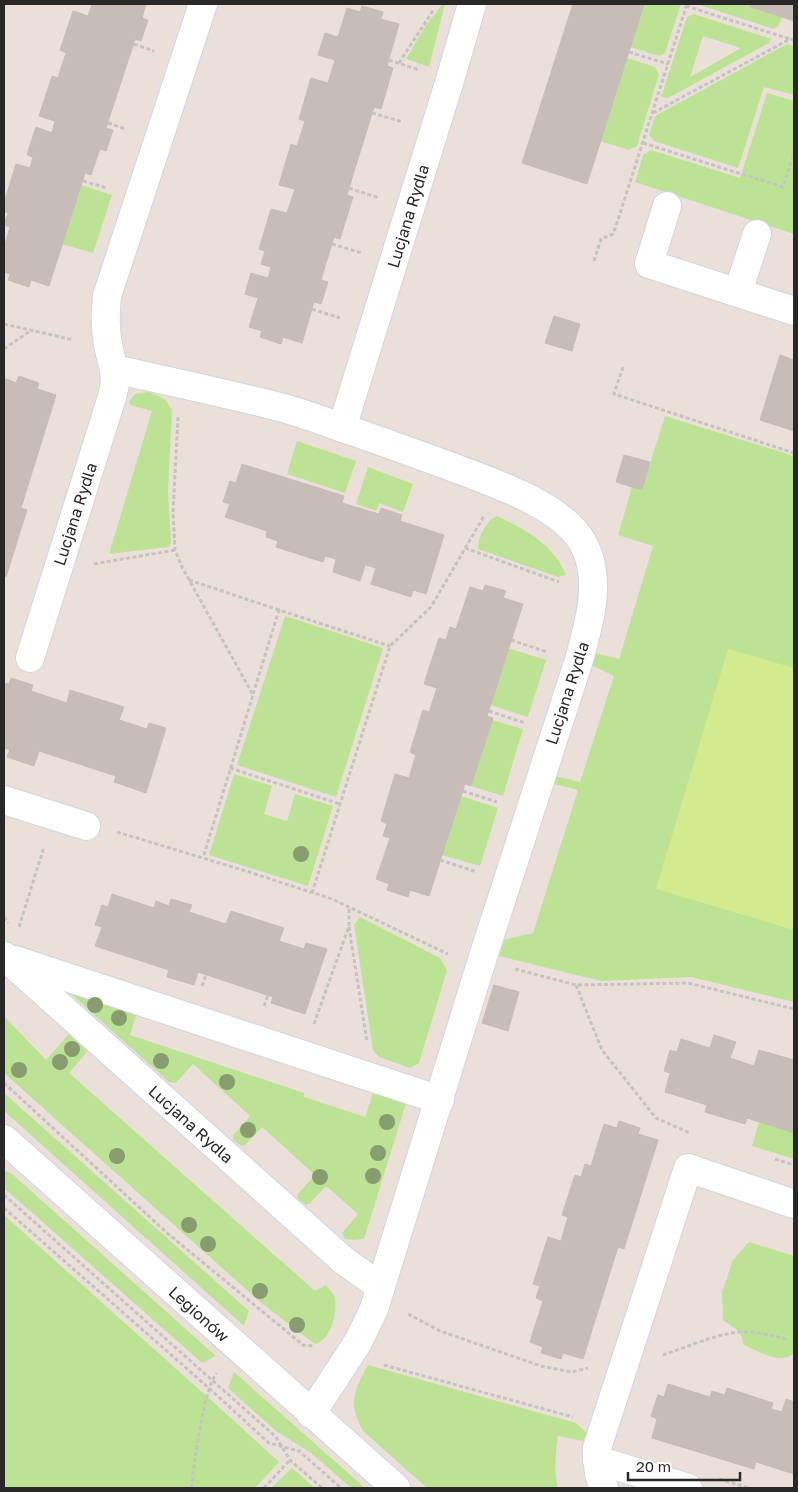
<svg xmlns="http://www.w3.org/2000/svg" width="798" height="1492" font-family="'Golos Text',sans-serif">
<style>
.green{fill:#bce394;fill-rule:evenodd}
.pitch{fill:#d3ea8f}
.building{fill:#c6bdb9;stroke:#c6bcb3}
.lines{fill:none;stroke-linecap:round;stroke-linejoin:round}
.minor-casing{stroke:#ced5e1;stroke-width:30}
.path{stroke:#c3c3c3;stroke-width:3;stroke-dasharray:4 2.5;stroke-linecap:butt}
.minor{stroke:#fff;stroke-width:28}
.tree{fill:#879c6f}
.labels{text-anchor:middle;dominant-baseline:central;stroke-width:4;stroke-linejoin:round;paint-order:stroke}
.street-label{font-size:16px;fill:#282828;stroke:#fff}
</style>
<rect width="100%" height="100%" fill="#ebe0d9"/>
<g class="green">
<path d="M443 4H445L429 67 406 59 426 25Z"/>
<path d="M644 4H681L665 53 659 56 630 47Z"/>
<path d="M696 4H751L750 8 782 17 778 26 774 29Z"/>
<path d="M694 14 771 39 769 43 668 98 661 97 687 17ZM703 36 741 48 690 77Z"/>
<path d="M787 44 794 46V95L764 87 738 168 654 141 649 135 655 116Z"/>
<path d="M627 58 655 67 659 74 637 146 629 150 600 141Z"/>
<path d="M767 93 794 101V234L635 182 643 155 651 150 740 178Z"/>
<path d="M81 185 112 195 93 253 62 244Z"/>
<path d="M148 392C160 396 166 398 172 410L168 491 171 544 168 547 109 554 152 411 130 405 129 402 135 394Z"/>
<path d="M665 416 794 456V1002L691 977 601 981 499 956 503 940 533 933 578 790 554 784 555 776 580 782 614 676 591 665 596 653 619 659 653 546 618 535 632 487 642 489Z"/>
<path d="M297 441 356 461 345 493 287 474Z"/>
<path d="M368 467 413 484 403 512 379 503 377 511 356 504Z"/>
<path d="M497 516C525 530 554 544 566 575L558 577 478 549C478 537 486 521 497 516Z"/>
<path d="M285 616 383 648 336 797 237 765Z"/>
<path d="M508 648 546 660 528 717 490 705Z"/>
<path d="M492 720 523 729 503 796 471 786Z"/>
<path d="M234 774 272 786 264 814 287 821 295 794 333 806 308 886 209 855Z"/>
<path d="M461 796 498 808 480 866 442 855Z"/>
<path d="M360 917 440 958 447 970 419 1063 410 1068 379 1057 373 1050 354 925Z"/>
<path d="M71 989 137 1013 130 1035 304 1093V1097L365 1117 374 1090 407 1100 364 1239 353 1240 345 1239 342 1233 358 1214 326 1186 310 1203 306 1205 297 1198 298 1194 315 1175 262 1127 245 1145 242 1146 233 1140V1135L250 1116 193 1064 176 1083 169 1082 70 993Z"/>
<path d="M4 1016 46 1060 69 1034 87 1052 69 1073 315 1291 326 1285C329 1289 334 1294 335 1298 337 1314 332 1337 316 1344L308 1339 259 1301 4 1073Z"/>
<path d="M4 1093 249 1311 244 1326 4 1111Z"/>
<path d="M759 1122 794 1133V1159L752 1146Z"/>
<path d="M4 1170 12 1174 216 1356 202 1363 4 1188Z"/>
<path d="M4 1215 211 1400 279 1462 255 1488H4Z"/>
<path d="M749 1242 794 1256V1353C781 1366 758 1351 744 1345L740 1332 723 1320 722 1292 733 1260Z"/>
<path d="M368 1365 576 1423 590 1436 588 1442 558 1436C556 1453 553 1471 558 1488H427L363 1431C348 1402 353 1393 368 1365Z"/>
<path d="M234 1372 365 1488H351L310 1452 277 1432 228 1388Z"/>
<path d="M292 1468 315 1488H271Z"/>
</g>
<path class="pitch" d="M728 649 794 668V930L656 889Z"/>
<g class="building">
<path d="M92 4H146L142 18 148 20 141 41 135 39 106 128 113 130 106 151 100 149 91 175 85 173 49 286 31 280 29 287 8 280 10 274 4 272V248L10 227 4 225 8 213 4 212V203L16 164 30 168 33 157 27 155 36 127 52 133 55 121 39 116 52 76 58 78 66 53 60 50 73 11 88 16Z"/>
<path d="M573 4H644L587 184 522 163Z"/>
<path d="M751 4H794V21L750 7Z"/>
<path d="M362 6 383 12 381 19 399 24 387 66 393 68 381 109 374 107 349 188 347 195 353 197 340 239 334 237 321 280 328 282 321 304 314 302 302 343 283 337 281 344 260 337 262 331 249 327 258 298 245 294 251 273 268 278 271 267 261 264 265 251 259 249 271 209 287 213 295 189 279 185 291 144 297 146 305 121 299 119 311 78 328 83 335 60 318 55 325 33 338 37 347 8 360 12Z"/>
<path d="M554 316 580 324 572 351 545 343Z"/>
<path d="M780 355 794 360V431L760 420Z"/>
<path d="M19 376 39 383 37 389 56 395 21 508 27 510 6 577H4V378L16 383Z"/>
<path d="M624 455 650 462 642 490 616 482Z"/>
<path d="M242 464 344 496 342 503 379 514 381 508 402 515 400 521 444 535 426 594 413 590 411 597 371 584 376 568 365 565 360 581 333 572 336 559 325 556 323 562 276 547 278 541 266 537 267 531 225 517 230 504 223 502 230 481 236 483Z"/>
<path d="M485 585 506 591 503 598 523 604 487 716 493 718 471 786 465 784 429 896 410 890 408 897 387 890 389 884 376 879 390 838 383 836 387 824 381 821 395 774 409 778 416 755 410 752 423 710 429 712 437 688 424 684 439 638 446 640 450 627 456 629 470 587 483 591Z"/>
<path d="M11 678 33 685 31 691 67 703 70 690 124 707 119 720 147 729 149 723 166 728 146 793 114 782 116 776 39 751 34 766 7 757 10 750 4 748V683L9 684Z"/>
<path d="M112 894 154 908 156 901 169 906 171 899 192 905 189 912 226 924 231 911 284 928 279 941 304 949 306 943 327 949 305 1014 271 1003 273 997 198 972 194 985 167 977 169 970 95 946 102 927 95 925 102 905 108 907Z"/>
<path d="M494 985 519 992 508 1031 482 1023Z"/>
<path d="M714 1035 736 1042 730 1058 754 1066 759 1050 794 1060V1133L747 1118 745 1124 705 1112 707 1105 665 1092 670 1073 664 1071 670 1050 677 1052 681 1039 710 1048Z"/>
<path d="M619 1121 640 1128 638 1134 658 1140 624 1249 618 1247 583 1359 563 1353 561 1359 541 1353 543 1347 530 1342 543 1301 536 1298 540 1286 533 1284 548 1237 561 1241 568 1217 562 1215 575 1175 581 1177 585 1164 591 1166 604 1124 617 1128Z"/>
<path d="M668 1384 710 1397 712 1391 725 1395 727 1388 773 1403 771 1409 782 1412 786 1399 794 1402V1474L756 1462 754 1469 652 1438 657 1419 651 1416 658 1395 664 1397Z"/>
</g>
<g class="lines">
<g class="minor-casing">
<g id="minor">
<path d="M203 4 107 296C104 324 106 342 114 369 172 382 230 394 287 409 304 414 321 420 337 426 373 438 408 451 444 464 485 480 561 503 583 543 603 579 589 623 579 660L482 960 374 1309 358 1342 311 1414"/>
<path d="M667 206 649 264 794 311"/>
<path d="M738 292 757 234"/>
<path d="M342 428 450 80 472 4"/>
<path d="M30 658 112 397 115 384 114 369"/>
<path d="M4 800 86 826"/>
<path d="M4 956 343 1260 381 1287"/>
<path d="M15 960 440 1100"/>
<path d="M4 1139 396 1488"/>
<path d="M597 1460 688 1488"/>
<path d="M604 1488C598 1476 597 1461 597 1448L688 1168 794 1204"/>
</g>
</g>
<g class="path">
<path d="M686 6 790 39"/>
<path d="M134 44 154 51"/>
<path d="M629 52 668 64"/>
<path d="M389 60 419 70"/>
<path d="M399 63 434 9"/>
<path d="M372 113 403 122"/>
<path d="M653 113 790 39 794 40"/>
<path d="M108 123 126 129"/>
<path d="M643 143 783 187 794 152"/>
<path d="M83 181 107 188"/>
<path d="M349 188 379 198"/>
<path d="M332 244 362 253"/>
<path d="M594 261 601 239 613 234 616 226 687 4"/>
<path d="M312 309 340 318"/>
<path d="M4 324 74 340"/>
<path d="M4 349 30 331"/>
<path d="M623 367 614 394 794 453"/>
<path d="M178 417 173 512 175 550 182 567 253 695 203 858"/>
<path d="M465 548 559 582"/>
<path d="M94 564 175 550"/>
<path d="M189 580 279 610"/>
<path d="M511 640 547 652"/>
<path d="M253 694 279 610 390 646"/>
<path d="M489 711 525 723"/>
<path d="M230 768 340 804"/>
<path d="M463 791 497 802"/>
<path d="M117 832 246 871 332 899 448 954"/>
<path d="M440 860 477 872"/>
<path d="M312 893 390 646 431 607 484 516"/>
<path d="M4 917 8 923"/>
<path d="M19 927 44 847"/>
<path d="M349 927 367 1042"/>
<path d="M515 969 576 985 688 983 794 1009"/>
<path d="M576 985 602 1050 656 1118 690 1133"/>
<path d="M202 986 206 975"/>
<path d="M264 1006 268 995"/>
<path d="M314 1024 349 926V908"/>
<path d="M4 1083 166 1232 303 1345 314 1346"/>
<path d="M775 1159 794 1165"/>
<path d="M4 1195 276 1437 290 1460 322 1488"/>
<path d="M4 1208 210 1389 269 1443 299 1451 341 1488"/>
<path d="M408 1314 440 1331 541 1366 571 1372 588 1368"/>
<path d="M663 1355C687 1347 713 1335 739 1332 754 1331 771 1335 786 1339"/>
<path d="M384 1365 573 1417"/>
<path d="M719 1479 749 1488"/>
<path d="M191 1488C195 1464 203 1388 217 1373"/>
<path d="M264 1488 290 1460"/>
</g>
<use href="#minor" class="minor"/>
</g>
<g class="tree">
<circle cx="301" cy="854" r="8"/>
<circle cx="95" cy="1005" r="8"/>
<circle cx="119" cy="1018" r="8"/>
<circle cx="72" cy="1049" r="8"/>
<circle cx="161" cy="1061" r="8"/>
<circle cx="60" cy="1062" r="8"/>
<circle cx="19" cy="1070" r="8"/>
<circle cx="227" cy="1082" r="8"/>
<circle cx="387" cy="1122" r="8"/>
<circle cx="248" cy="1130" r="8"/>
<circle cx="378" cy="1153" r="8"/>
<circle cx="117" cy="1156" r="8"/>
<circle cx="373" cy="1176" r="8"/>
<circle cx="320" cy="1177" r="8"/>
<circle cx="189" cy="1225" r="8"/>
<circle cx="208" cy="1244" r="8"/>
<circle cx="260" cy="1291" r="8"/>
<circle cx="297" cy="1325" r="8"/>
</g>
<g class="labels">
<g class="street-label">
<text transform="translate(408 216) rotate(-73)">Lucjana Rydla</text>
<text transform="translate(75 514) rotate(-72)">Lucjana Rydla</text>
<text transform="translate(567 693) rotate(-72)">Lucjana Rydla</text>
<text transform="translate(191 1124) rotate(42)">Lucjana Rydla</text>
<text transform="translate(199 1314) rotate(42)">Legionów</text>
</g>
</g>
<rect width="798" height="1492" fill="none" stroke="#282828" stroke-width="10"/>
<path d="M628 1472v8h112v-8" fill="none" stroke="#282828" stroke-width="2.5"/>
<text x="636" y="1472" font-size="15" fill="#282828" stroke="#ffffff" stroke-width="4" paint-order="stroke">20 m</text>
</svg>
